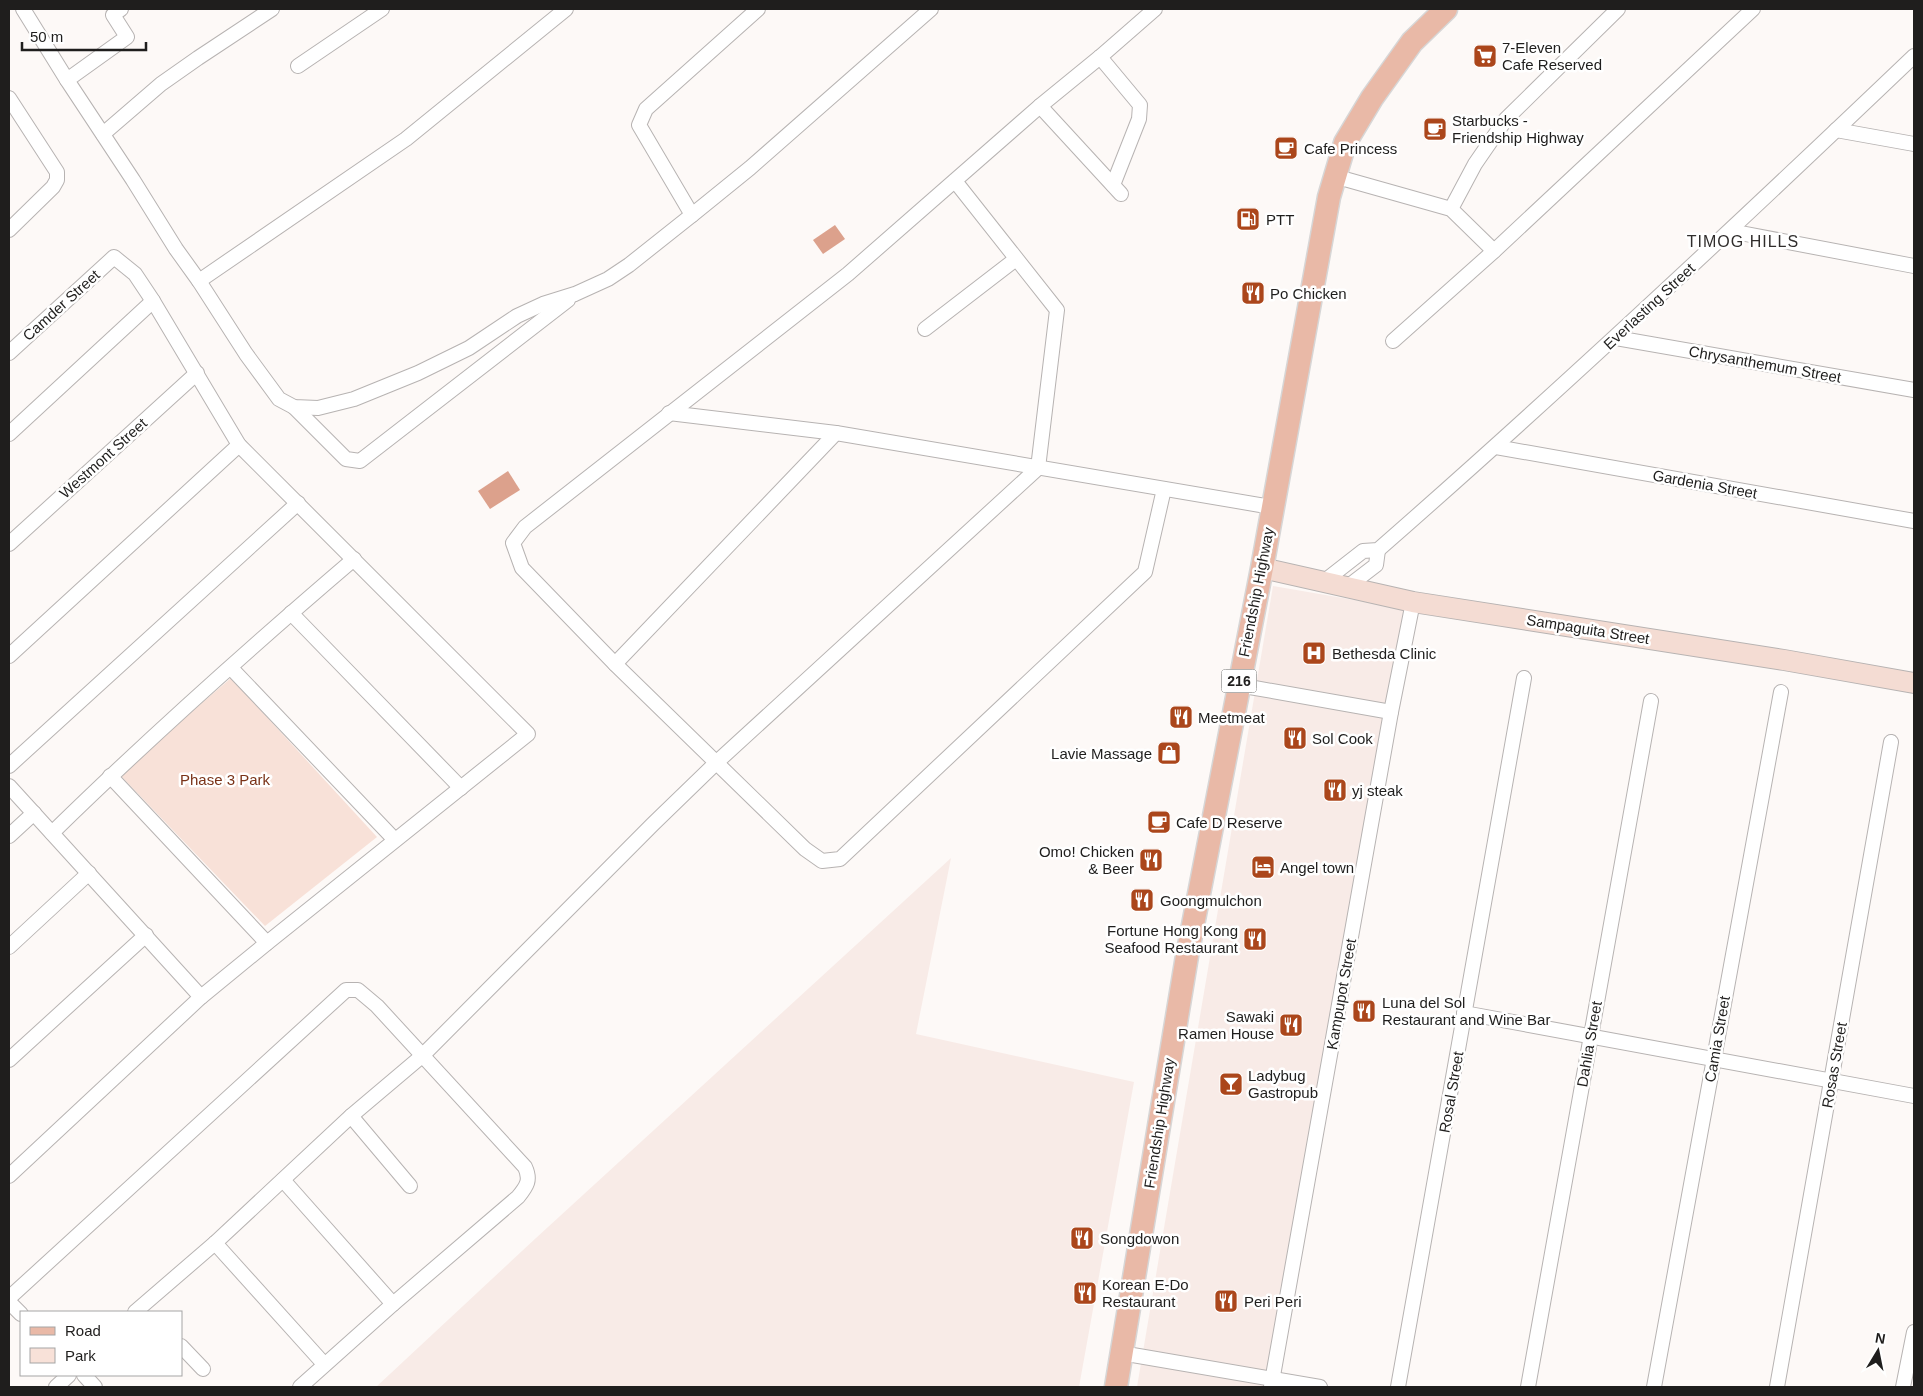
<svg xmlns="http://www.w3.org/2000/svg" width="1923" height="1396" font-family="Arial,sans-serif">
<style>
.built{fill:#f8ebe7}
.green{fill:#f8e1d8}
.water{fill:#dca18c}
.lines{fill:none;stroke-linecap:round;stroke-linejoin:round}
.street-casing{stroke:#b7b3b2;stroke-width:16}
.secondary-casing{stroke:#b7b3b2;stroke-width:22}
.primary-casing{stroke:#d7d6d6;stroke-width:25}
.street{stroke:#fff;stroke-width:14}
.secondary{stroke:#f4dcd3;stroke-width:20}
.primary{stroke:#e9b9a7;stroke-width:22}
.labels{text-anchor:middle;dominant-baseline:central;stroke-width:5;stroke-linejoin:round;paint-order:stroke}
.shield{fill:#fff;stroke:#626261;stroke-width:1}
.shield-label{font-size:14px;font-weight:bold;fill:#1f1e1d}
.poi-label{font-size:15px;fill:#1f1e1d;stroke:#fff;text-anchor:start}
.street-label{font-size:15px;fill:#1f1e1d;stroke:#fff}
.park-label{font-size:15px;fill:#7a3318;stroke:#fff}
.neighbourhood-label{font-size:16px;letter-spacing:1px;fill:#302d2c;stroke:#fff}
</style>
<rect width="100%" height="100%" fill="#fdf9f7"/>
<g class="built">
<path d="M1273 586 1407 609 1268 1387H1137Z"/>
<path d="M951 858 916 1034 1134 1082 1079 1387H376L536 1238Z"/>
</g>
<path class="green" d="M231 678 377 837 265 926 119 774Z"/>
<g class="water">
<path d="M835 225 845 239 823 254 813 240Z"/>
<path d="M508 471 520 490 490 509 478 491Z"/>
</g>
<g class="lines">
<g class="street-casing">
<g id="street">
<path d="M23 9 67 80"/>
<path d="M121 9 113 15 127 37 67 80 133 180 176 249 199 281 406 139 566 9"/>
<path d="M758 9 646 109 639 125 692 215 750 168 931 9"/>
<path d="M1155 9 1100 57 1040 106 848 274 525 527 513 543 522 568 615 664 805 849 822 861 840 859 1145 572 1164 489"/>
<path d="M1100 57 1140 105 1139 119 1113 185"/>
<path d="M298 66 382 9"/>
<path d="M9 98 57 172V180L53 187 9 230"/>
<path d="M1040 106 1121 194"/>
<path d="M1836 130 1914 144"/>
<path d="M103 134 161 84 198 58 272 9"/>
<path d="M1334 176 1451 209 1494 251"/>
<path d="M1451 209 1475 164 1506 119 1618 9"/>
<path d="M1730 231 1914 266"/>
<path d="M199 281 246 354 279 399 294 407 318 408 354 399 418 373 469 348 517 316 543 304 575 294 608 279 629 265 692 215"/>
<path d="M925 329 1016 259"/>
<path d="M1616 338 1914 390"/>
<path d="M1393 341 1494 251 1753 9"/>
<path d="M9 353 114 257 135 274 153 301 239 445 528 734 267 943 201 997 9 1176"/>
<path d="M294 407 346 459 360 461 568 300"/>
<path d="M669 413 836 433 1272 507"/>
<path d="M9 434 153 301"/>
<path d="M1496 447 1914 521"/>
<path d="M9 544 197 373"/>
<path d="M1322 583 1363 551 1378 550C1561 390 1738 224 1914 56"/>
<path d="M1346 588 1376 565 1378 550"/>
<path d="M291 613 461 788"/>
<path d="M9 656 239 445"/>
<path d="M615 664 836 433"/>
<path d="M231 668 395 840"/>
<path d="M1238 685 1391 712"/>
<path d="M9 766 298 503"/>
<path d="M110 776 267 943"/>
<path d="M9 786 201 997"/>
<path d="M52 833C149 738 251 647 354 559"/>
<path d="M9 836 34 813"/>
<path d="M9 947 89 873"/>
<path d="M1464 1013 1914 1096"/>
<path d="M9 1060 146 935"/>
<path d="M351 1116 410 1186"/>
<path d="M283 1180 393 1304"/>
<path d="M215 1243 324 1364"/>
<path d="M9 1298 346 990H358L377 1006 525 1167C531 1180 527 1186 518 1197L393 1304 300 1387"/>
<path d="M9 1302 21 1314"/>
<path d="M135 1312 215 1243 351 1116 422 1056 653 824 717 762 1038 468 1057 310 955 181"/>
<path d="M181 1346 203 1369"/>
<path d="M1121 1353 1320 1387"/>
<path d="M84 1375 95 1387"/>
<path d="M56 1387 69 1375"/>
<path d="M1271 1387 1391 712 1413 602"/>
<path d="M1398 1387 1524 678"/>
<path d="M1528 1387 1651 701"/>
<path d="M1654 1387 1781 692"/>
<path d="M1777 1387 1891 742"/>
<path d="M1903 1387 1914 1332"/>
</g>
</g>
<g class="secondary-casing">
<path id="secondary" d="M1262 568 1413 602 1784 660 1914 683"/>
</g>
<g class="primary-casing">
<path id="primary" d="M1116 1387 1187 956 1262 568 1329 197 1345 143 1372 98 1412 42 1446 9"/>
</g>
<use href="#street" class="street"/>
<use href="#secondary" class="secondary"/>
<use href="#primary" class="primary"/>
</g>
<defs>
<g id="supermarket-square" transform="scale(1.25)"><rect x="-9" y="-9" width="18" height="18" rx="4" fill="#ab461b" stroke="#fff"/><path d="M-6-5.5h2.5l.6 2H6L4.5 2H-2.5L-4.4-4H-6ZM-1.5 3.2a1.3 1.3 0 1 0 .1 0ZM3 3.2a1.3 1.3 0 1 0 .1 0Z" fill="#fff"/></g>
<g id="cafe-square" transform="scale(1.25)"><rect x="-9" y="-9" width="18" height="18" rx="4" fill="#ab461b" stroke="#fff"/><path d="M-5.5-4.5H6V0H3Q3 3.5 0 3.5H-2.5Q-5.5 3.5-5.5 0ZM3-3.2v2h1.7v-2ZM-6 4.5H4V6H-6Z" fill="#fff"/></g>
<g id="fuel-square" transform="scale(1.25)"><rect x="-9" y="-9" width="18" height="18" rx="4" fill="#ab461b" stroke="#fff"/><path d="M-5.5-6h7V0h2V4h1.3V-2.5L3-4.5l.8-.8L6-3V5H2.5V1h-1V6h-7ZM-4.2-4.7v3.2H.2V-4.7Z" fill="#fff"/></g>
<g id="restaurant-square" transform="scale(1.25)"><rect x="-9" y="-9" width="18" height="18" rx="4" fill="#ab461b" stroke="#fff"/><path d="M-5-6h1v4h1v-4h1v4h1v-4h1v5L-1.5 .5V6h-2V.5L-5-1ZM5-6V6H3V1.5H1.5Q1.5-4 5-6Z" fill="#fff"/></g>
<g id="hospital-square" transform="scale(1.25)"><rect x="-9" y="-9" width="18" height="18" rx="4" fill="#ab461b" stroke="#fff"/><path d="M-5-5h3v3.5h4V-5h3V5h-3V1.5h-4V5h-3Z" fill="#fff"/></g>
<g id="shop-square" transform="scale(1.25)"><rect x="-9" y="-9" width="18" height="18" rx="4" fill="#ab461b" stroke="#fff"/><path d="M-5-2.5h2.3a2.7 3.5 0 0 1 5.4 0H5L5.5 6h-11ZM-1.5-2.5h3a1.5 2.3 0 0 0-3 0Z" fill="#fff"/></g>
<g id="hotel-square" transform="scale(1.25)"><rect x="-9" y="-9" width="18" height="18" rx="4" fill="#ab461b" stroke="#fff"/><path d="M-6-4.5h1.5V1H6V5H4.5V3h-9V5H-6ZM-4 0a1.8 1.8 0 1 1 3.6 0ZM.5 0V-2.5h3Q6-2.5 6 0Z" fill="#fff"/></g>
<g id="bar-square" transform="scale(1.25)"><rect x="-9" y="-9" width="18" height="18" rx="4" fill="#ab461b" stroke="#fff"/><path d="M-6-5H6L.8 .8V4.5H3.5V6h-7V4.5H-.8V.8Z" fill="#fff"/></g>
</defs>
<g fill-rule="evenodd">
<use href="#supermarket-square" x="1485" y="56"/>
<use href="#cafe-square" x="1435" y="129"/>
<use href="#cafe-square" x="1286" y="148"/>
<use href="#fuel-square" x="1248" y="219"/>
<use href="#restaurant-square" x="1253" y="293"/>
<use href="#hospital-square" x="1314" y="653"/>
<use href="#restaurant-square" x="1181" y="717"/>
<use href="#restaurant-square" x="1295" y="738"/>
<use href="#shop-square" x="1169" y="753"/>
<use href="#restaurant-square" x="1335" y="790"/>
<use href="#cafe-square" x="1159" y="822"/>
<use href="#restaurant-square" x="1151" y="860"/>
<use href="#hotel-square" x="1263" y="867"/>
<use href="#restaurant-square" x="1142" y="900"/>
<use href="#restaurant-square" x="1255" y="939"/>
<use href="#restaurant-square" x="1364" y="1011"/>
<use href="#restaurant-square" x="1291" y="1025"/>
<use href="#bar-square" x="1231" y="1084"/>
<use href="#restaurant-square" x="1082" y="1238"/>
<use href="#restaurant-square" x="1085" y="1293"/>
<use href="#restaurant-square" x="1226" y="1301"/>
</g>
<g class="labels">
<rect class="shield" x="1221.5" y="669.5" width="35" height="23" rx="4"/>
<g class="shield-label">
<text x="1239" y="681">216</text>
</g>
<g class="poi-label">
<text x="1502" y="47">7-Eleven<tspan x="1502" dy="17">Cafe Reserved</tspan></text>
<text x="1452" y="120">Starbucks -<tspan x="1452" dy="17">Friendship Highway</tspan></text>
<text x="1304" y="148">Cafe Princess</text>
<text x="1266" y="219">PTT</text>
<text x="1270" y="293">Po Chicken</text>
<text x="1332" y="653">Bethesda Clinic</text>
<text x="1198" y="717">Meetmeat</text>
<text x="1312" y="738">Sol Cook</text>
<text x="1152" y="753" text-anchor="end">Lavie Massage</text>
<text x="1352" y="790">yj steak</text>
<text x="1176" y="822">Cafe D Reserve</text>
<text x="1134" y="851" text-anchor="end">Omo! Chicken<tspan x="1134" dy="17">&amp; Beer</tspan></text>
<text x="1280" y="867">Angel town</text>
<text x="1160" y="900">Goongmulchon</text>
<text x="1238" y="930" text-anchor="end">Fortune Hong Kong<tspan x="1238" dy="17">Seafood Restaurant</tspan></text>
<text x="1382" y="1002">Luna del Sol<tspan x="1382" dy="17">Restaurant and Wine Bar</tspan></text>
<text x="1274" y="1016" text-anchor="end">Sawaki<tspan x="1274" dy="17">Ramen House</tspan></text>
<text x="1248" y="1075">Ladybug<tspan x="1248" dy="17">Gastropub</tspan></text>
<text x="1100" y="1238">Songdowon</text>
<text x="1102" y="1284">Korean E-Do<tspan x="1102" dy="17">Restaurant</tspan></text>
<text x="1244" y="1301">Peri Peri</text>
</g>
<g class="street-label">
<text transform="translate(61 305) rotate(-42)">Camder Street</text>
<text transform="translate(1649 306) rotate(-43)">Everlasting Street</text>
<text transform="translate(1765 364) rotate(10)">Chrysanthemum Street</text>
<text transform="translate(103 458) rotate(-42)">Westmont Street</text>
<text transform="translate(1705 484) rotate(10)">Gardenia Street</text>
<text transform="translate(1256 592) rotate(-79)">Friendship Highway</text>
<text transform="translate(1588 629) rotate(9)">Sampaguita Street</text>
<text transform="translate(1341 994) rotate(-80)">Kampupot Street</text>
<text transform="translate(1717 1039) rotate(-80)">Camia Street</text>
<text transform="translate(1589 1044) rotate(-80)">Dahlia Street</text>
<text transform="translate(1834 1065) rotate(-80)">Rosas Street</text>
<text transform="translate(1451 1092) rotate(-80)">Rosal Street</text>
<text transform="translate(1159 1123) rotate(-81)">Friendship Highway</text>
</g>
<g class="park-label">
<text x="225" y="779">Phase 3 Park</text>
</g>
<g class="neighbourhood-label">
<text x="1743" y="241">TIMOG HILLS</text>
</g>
</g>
<rect width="1923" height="1396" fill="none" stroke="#1f1e1d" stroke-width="20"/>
<rect x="20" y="1311" width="162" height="65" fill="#ffffff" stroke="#a5a5a5"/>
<rect x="30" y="1327" width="25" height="8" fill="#e9b9a7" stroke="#a5a5a5"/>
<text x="65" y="1336" font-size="15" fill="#1f1e1d">Road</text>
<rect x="30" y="1348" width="25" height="15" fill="#f8e1d8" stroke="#a5a5a5"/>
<text x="65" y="1361" font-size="15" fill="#1f1e1d">Park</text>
<g transform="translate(1878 1351) rotate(10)" stroke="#ffffff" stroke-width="4" paint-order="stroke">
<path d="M0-4L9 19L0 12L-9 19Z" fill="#1f1e1d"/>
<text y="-8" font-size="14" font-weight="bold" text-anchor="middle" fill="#1f1e1d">N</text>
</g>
<path d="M22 42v8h124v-8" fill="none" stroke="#1f1e1d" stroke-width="2.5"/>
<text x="30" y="42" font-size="15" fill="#1f1e1d" stroke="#ffffff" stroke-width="4" paint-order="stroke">50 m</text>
</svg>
